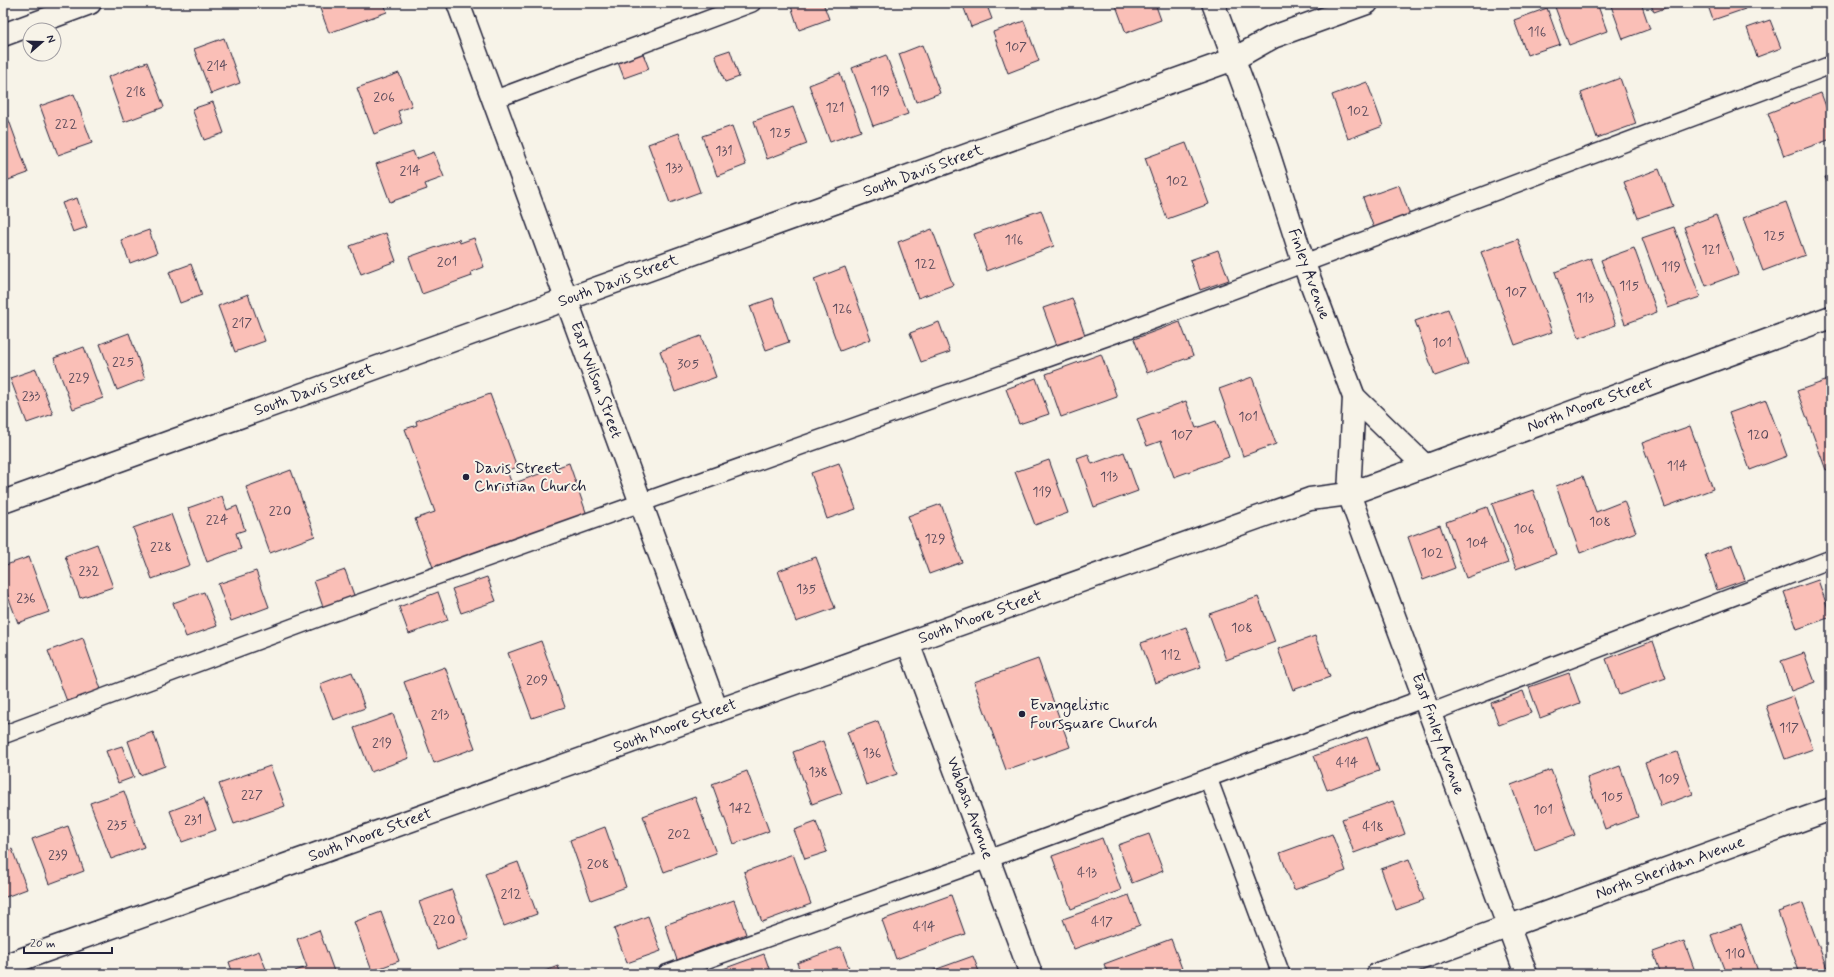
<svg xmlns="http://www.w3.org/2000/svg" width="1834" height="977" font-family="Mynerve,sans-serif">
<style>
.building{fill:#fabfb7;stroke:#22223b}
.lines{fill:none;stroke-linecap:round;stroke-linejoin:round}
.lane-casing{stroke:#22223b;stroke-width:20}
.street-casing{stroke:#22223b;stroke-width:25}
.secondary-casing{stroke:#22223b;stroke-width:25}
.lane{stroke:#f7f3e8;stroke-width:17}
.street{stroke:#f7f3e8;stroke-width:22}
.secondary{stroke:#f7f3e8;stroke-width:22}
.poi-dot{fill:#22223b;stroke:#f7f3e8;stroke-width:1.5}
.labels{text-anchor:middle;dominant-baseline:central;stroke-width:4;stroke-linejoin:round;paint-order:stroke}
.number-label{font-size:14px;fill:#58495a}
.street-label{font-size:16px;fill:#22223b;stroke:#f7f3e8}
.poi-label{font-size:16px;fill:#22223b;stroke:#f7f3e8;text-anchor:start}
</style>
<rect width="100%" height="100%" fill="#f7f3e8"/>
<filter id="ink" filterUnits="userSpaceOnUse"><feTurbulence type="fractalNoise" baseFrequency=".025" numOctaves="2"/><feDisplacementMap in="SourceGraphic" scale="8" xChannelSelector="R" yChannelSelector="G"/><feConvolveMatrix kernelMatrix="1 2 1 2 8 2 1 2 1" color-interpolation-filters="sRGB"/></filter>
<g filter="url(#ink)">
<g class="building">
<path d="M318 3H384L387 12 329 33Z"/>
<path d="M790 3H823L829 19 799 30Z"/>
<path d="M962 3H986L992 19 971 27Z"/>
<path d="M1115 3H1155L1161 20 1126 33Z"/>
<path d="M1566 3H1597L1607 31 1569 45 1555 7Z"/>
<path d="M1610 3H1641L1650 29 1623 39Z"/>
<path d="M1650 3H1679L1654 12Z"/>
<path d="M1707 3H1743L1745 9 1713 20Z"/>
<path d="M1547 8 1560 44 1527 55 1514 20Z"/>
<path d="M1770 20 1781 48 1757 57 1747 28Z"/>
<path d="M1024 21 1039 61 1008 73 993 32Z"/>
<path d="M224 38 240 83 211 94 194 49Z"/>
<path d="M922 45 940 93 916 102 899 54Z"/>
<path d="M730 50 739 77 725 82 715 55Z"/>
<path d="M642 51 649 69 624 78 617 60Z"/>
<path d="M886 55 908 114 873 126 852 68Z"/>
<path d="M147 62 164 107 124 122 108 77Z"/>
<path d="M399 73 412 106 398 111 402 123 374 134 357 88Z"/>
<path d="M840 73 861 131 830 142 809 85Z"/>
<path d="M1620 78 1636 124 1597 138 1581 93Z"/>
<path d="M1367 82 1383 126 1348 139 1332 95Z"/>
<path d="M1821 93 1831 120V139L1784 156 1768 113Z"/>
<path d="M74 94 92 143 58 155 40 106Z"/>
<path d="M213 102 224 133 204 140 192 109Z"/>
<path d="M793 107 807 144 767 159 754 121Z"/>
<path d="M7 115 28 173 3 182V116Z"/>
<path d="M732 126 746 165 717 176 702 136Z"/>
<path d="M679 133 700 192 670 203 648 144Z"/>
<path d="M1186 143 1209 204 1167 219 1145 158Z"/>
<path d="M413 151 416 159 434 152 444 177 425 184 427 189 390 202 376 164Z"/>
<path d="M1659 169 1673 206 1638 218 1624 182Z"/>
<path d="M1831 175V193L1825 177Z"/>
<path d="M1399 185 1412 221 1376 234 1363 198Z"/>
<path d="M77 198 87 227 73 232 62 203Z"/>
<path d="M1786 202 1805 255 1763 271 1743 218Z"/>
<path d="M1041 210 1054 246 987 271 974 234Z"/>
<path d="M1716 215 1738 274 1706 286 1684 227Z"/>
<path d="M1674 227 1700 297 1668 308 1642 238Z"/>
<path d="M932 229 953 285 918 298 898 242Z"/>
<path d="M149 230 157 253 130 263 121 240Z"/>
<path d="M386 233 396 261 361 274 350 246Z"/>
<path d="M474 238 484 267 471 272 472 276 422 294 409 257 459 239 460 243Z"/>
<path d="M1518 239 1552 332 1515 345 1481 252Z"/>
<path d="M1634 248 1657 312 1625 324 1601 260Z"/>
<path d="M1218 250 1229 280 1200 290 1190 260Z"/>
<path d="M1591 258 1616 325 1579 338 1555 272Z"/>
<path d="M191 264 202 295 180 303 169 272Z"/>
<path d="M845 267 871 339 840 351 814 279Z"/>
<path d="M248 294 265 341 235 352 218 306Z"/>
<path d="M773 298 789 342 766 350 750 306Z"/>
<path d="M1072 298 1085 335 1057 346 1043 308Z"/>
<path d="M1448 309 1468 364 1435 376 1415 321Z"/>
<path d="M939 322 950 352 921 362 910 333Z"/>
<path d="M1180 322 1193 356 1147 373 1134 339Z"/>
<path d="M129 333 145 379 117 390 100 344Z"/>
<path d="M701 336 716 377 675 392 660 351Z"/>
<path d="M84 347 103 398 73 409 54 358Z"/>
<path d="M1101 354 1117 397 1061 417 1046 374Z"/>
<path d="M36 369 53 414 27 423 10 378Z"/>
<path d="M1252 377 1276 444 1243 456 1219 389Z"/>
<path d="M1036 378 1049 414 1019 424 1006 389Z"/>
<path d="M1831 379V468L1826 470 1797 391Z"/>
<path d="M490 394 517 467 507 471 512 484 569 463 587 515 434 570 415 519 435 512 405 429 417 425 416 421Z"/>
<path d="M1766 400 1787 456 1750 470 1729 413Z"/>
<path d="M1186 401 1196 428 1216 421 1229 457 1174 477 1161 441 1147 446 1137 419Z"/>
<path d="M1690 426 1713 489 1665 507 1642 443Z"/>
<path d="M1124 452 1138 491 1094 507 1077 458 1088 454 1092 464Z"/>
<path d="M1049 460 1068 513 1035 525 1015 472Z"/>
<path d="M839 463 856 509 827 519 811 473Z"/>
<path d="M291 470 315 536 270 553 246 487Z"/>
<path d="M1583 476 1596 512 1624 501 1636 532 1580 553 1556 486Z"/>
<path d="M1533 490 1556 554 1516 569 1492 504Z"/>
<path d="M222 496 227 510 237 506 245 530 236 533 241 549 207 562 188 508Z"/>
<path d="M941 504 962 562 929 574 908 516Z"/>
<path d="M1487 507 1508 563 1466 578 1446 522Z"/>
<path d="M171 514 190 565 152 579 133 528Z"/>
<path d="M1440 525 1455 568 1423 580 1408 537Z"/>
<path d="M97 544 113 587 80 598 65 556Z"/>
<path d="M1732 545 1745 580 1717 590 1705 555Z"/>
<path d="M29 557 49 612 18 623 3 583V566Z"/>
<path d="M816 557 835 608 796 622 778 571Z"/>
<path d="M345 570 355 598 324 610 314 581Z"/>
<path d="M256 571 269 607 231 621 218 584Z"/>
<path d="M487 577 496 601 461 613 452 589Z"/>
<path d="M1818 580 1831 617 1797 629 1784 592Z"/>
<path d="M204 592 217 626 186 637 173 603Z"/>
<path d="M438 592 448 620 409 634 399 607Z"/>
<path d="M1258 597 1275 642 1226 660 1209 614Z"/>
<path d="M1186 627 1201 667 1155 683 1141 643Z"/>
<path d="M1315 636 1330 677 1293 690 1278 649Z"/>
<path d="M83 638 102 692 68 704 48 651Z"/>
<path d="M541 641 565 707 532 718 508 653Z"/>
<path d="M1653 641 1666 678 1619 695 1606 659Z"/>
<path d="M1804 653 1815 682 1791 691 1781 661Z"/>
<path d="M1038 659 1070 747 1006 770 974 682Z"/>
<path d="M445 667 475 748 434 763 404 682Z"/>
<path d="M352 672 365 708 333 720 320 684Z"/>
<path d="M1569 673 1580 703 1540 718 1529 687Z"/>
<path d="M1523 691 1531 713 1499 725 1491 703Z"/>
<path d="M1793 696 1813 749 1785 759 1766 706Z"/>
<path d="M393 714 409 758 371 772 354 728Z"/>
<path d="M878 721 897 774 866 785 847 732Z"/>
<path d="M153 732 165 766 140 775 128 741Z"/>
<path d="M1367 737 1379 771 1327 790 1314 756Z"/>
<path d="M823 741 842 793 812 804 793 752Z"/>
<path d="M122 746 134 777 118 783 106 751Z"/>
<path d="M1677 752 1693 794 1661 806 1645 763Z"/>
<path d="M270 766 285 806 234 824 219 784Z"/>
<path d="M1620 766 1638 817 1605 829 1587 778Z"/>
<path d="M1551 770 1575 835 1535 850 1511 785Z"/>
<path d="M747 771 769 831 734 844 712 784Z"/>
<path d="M124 791 144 847 111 859 90 803Z"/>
<path d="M695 797 716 853 664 872 643 816Z"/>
<path d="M204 798 216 830 182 842 170 811Z"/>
<path d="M1393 801 1405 834 1354 853 1342 819Z"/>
<path d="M816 822 827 852 805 859 794 830Z"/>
<path d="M68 826 84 871 49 884 32 839Z"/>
<path d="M605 827 626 887 591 900 570 840Z"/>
<path d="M1149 834 1163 871 1132 883 1118 845Z"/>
<path d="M1332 834 1346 871 1294 890 1280 853Z"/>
<path d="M1102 838 1121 890 1071 909 1052 856Z"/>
<path d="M12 849 27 889 3 898V853Z"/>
<path d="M793 854 811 904 762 922 744 872Z"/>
<path d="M1409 859 1424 900 1396 910 1381 869Z"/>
<path d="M518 862 537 914 504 926 485 874Z"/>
<path d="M452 890 469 938 437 950 419 902Z"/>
<path d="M951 895 965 934 896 959 882 920Z"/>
<path d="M1129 895 1140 925 1074 949 1063 919Z"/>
<path d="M734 900 746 934 677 960 665 925Z"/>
<path d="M1803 903 1829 974H1800L1778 912Z"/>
<path d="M381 912 399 961 372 971 354 922Z"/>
<path d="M648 916 661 951 627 963 614 929Z"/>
<path d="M1741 924 1759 974H1726L1711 935Z"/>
<path d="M319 930 335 974H296L295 971 307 967 297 939Z"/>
<path d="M1171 939 1184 974H1108L1104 964Z"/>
<path d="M1684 941 1696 974H1661L1653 952Z"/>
<path d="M841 947 851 974H801L797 963Z"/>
<path d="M259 951 268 974H233L229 962Z"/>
<path d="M764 954 771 974H724L723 969Z"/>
<path d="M973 956 980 974H923Z"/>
<path d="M558 966 561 974H540V973Z"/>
</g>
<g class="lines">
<g class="lane-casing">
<g id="lane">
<path d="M493 100 752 3"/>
<path d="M1430 713 1831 559"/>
<path d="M3 735 326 615 1129 329 1831 65"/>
<path d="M1208 778 1281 974"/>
<path d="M666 974 988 859 1425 698"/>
</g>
</g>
<g class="street-casing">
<g id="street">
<path d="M458 3 717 711"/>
<path d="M3 35 90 3"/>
<path d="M1354 397 1425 466"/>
<path d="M3 502 1234 59 1273 37 1367 3"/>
<path d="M908 643 1031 974"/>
<path d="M3 966 1310 499 1349 494 1831 317"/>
</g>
</g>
<g class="secondary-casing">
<g id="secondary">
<path d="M1213 3 1267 149 1304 264 1354 397 1349 494 1526 974"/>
<path d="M1378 974 1831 809"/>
</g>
</g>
<use href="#lane" class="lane"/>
<use href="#street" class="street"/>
<use href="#secondary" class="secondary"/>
</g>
</g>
<g class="poi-dot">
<circle cx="466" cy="477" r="4"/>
<circle cx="1022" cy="714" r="4"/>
</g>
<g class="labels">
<g class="number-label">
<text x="1537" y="32">116</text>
<text x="1016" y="47">107</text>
<text x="217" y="66">214</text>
<text x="880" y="91">119</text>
<text x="136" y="92">218</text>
<text x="384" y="97">206</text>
<text x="835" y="108">121</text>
<text x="1358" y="111">102</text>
<text x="66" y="124">222</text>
<text x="780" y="133">125</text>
<text x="724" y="151">131</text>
<text x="674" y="168">133</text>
<text x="410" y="171">214</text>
<text x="1177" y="181">102</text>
<text x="1774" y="236">125</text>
<text x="1014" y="240">116</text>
<text x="1711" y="250">121</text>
<text x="447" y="262">201</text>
<text x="925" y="264">122</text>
<text x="1671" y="267">119</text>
<text x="1629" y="286">115</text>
<text x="1516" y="292">107</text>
<text x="1585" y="298">113</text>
<text x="842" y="309">126</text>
<text x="242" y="323">217</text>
<text x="1442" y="343">101</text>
<text x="123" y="362">225</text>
<text x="688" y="364">305</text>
<text x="79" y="378">229</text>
<text x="31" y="396">233</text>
<text x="1248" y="417">101</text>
<text x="1182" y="435">107</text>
<text x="1758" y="435">120</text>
<text x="1677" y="466">114</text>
<text x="1109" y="477">113</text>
<text x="1042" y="492">119</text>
<text x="280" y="511">220</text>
<text x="217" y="520">224</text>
<text x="1600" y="522">108</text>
<text x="1524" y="529">106</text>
<text x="935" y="539">129</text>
<text x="1477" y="543">104</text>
<text x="161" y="547">228</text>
<text x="1432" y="553">102</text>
<text x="89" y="571">232</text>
<text x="806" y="589">135</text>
<text x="26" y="598">236</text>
<text x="1242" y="628">108</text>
<text x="1171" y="655">112</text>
<text x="537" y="680">209</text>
<text x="440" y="715">213</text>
<text x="1789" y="728">117</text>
<text x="382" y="743">219</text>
<text x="872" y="753">136</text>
<text x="1347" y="763">414</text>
<text x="818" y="772">138</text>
<text x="1669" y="779">109</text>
<text x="252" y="795">227</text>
<text x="1612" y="797">105</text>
<text x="740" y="808">142</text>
<text x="1543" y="810">101</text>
<text x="193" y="820">231</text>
<text x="117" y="825">235</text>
<text x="1373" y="827">418</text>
<text x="679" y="834">202</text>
<text x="58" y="855">239</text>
<text x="598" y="864">208</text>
<text x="1087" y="873">413</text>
<text x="511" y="894">212</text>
<text x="444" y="920">220</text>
<text x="1102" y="922">417</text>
<text x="924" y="927">414</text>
<text x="1735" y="954">110</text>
</g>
<g class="street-label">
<text transform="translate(923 171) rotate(-20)">South Davis Street</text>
<text transform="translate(1309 274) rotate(70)">Finley Avenue</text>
<text transform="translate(618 281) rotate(-20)">South Davis Street</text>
<text transform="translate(596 380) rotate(70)">East Wilson Street</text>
<text transform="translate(314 390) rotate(-20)">South Davis Street</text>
<text transform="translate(1590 405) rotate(-20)">North Moore Street</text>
<text transform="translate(980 617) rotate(-20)">South Moore Street</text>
<text transform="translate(675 726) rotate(-20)">South Moore Street</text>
<text transform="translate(1438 734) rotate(70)">East Finley Avenue</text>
<text transform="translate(970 808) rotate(70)">Wabash Avenue</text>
<text transform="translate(370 835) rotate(-20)">South Moore Street</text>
<text transform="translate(1670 868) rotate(-20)">North Sheridan Avenue</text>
</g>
<g class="poi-label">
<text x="474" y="468">Davis Street<tspan x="474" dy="18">Christian Church</tspan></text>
<text x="1030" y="705">Evangelistic<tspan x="1030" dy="18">Foursquare Church</tspan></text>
</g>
</g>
<rect width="1834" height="977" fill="none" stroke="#f7f3e8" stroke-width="16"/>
<rect x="8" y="8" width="1818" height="961" fill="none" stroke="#22223b" stroke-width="1.5" filter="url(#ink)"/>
<g transform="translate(42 42) rotate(70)"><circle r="19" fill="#f7f3e8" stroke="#a29fa3"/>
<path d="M0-3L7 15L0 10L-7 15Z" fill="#22223b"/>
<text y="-6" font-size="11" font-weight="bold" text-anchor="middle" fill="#22223b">N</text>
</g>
<path d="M24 947v6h88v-6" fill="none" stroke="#22223b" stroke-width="2"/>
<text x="30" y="947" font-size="12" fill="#22223b" stroke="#f7f3e8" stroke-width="3" paint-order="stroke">20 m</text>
</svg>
